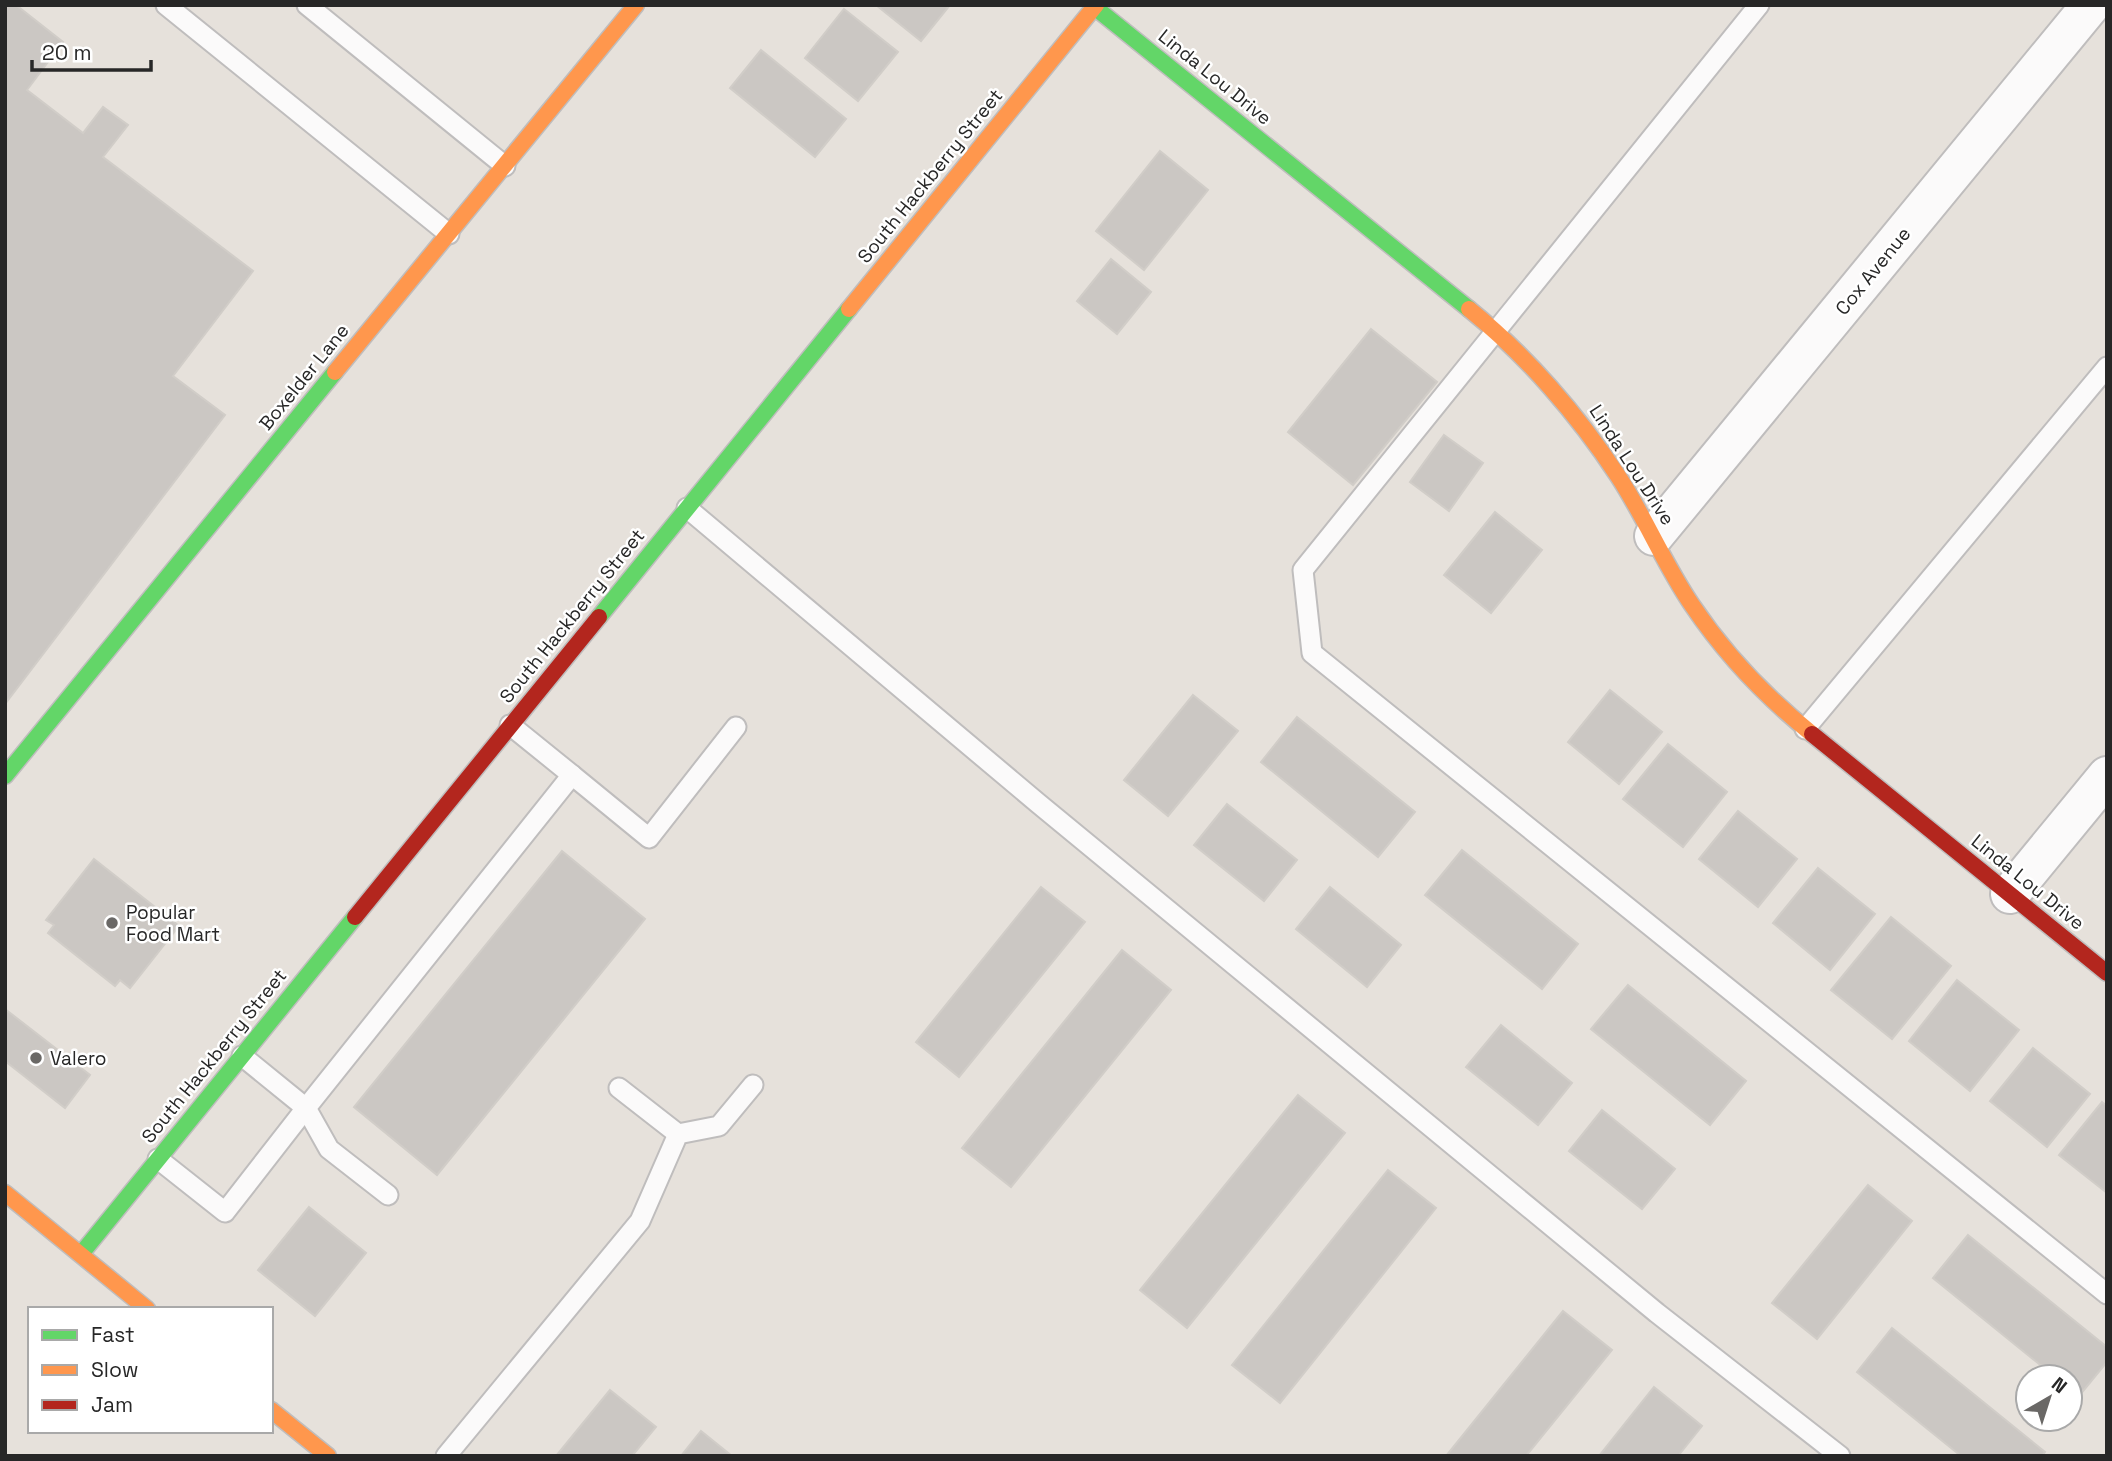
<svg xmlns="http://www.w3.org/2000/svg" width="2112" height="1461" font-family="'Space Grotesk',sans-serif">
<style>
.building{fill:#cbc7c3;stroke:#d1cdc8;stroke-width:2}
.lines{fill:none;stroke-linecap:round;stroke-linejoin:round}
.lane-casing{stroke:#bfbdbd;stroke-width:23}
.street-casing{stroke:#bfbdbd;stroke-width:42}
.fast-casing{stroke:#bfbdbd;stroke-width:19}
.slow-casing{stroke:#bfbdbd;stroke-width:19}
.jam-casing{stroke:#bfbdbd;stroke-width:19}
.lane{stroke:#fbfafa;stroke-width:19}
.street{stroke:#fbfafa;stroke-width:38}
.fast{stroke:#63d668;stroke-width:16}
.slow{stroke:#ff974d;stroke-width:16}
.jam{stroke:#b3261e;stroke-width:16}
.poi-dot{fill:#6a6866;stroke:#fff;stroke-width:2.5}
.labels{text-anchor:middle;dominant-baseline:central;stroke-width:5;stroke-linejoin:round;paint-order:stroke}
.street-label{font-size:19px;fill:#272727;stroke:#fff}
.poi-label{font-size:19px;fill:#272727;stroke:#fff;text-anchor:start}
</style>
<rect width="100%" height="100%" fill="#e6e1db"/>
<g class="building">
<path d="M5 5H16L63 42 27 90 83 133 103 107 128 125 103 157 253 271 173 376 225 415 5 704Z"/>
<path d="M876 5H950L921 41Z"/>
<path d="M844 9 898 52 858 101 805 58Z"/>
<path d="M761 50 846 119 815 157 730 88Z"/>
<path d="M1160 151 1208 190 1144 270 1096 231Z"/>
<path d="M1111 259 1151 292 1117 334 1077 301Z"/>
<path d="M1371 329 1437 382 1353 485 1288 432Z"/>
<path d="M1444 435 1483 463 1449 511 1410 482Z"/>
<path d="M1495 512 1542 550 1491 613 1444 575Z"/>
<path d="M1610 690 1662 732 1619 784 1568 742Z"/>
<path d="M1193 695 1238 731 1168 816 1124 780Z"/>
<path d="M1297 717 1415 812 1378 857 1261 762Z"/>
<path d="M1668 744 1727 792 1683 847 1623 799Z"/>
<path d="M1227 804 1297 860 1264 901 1194 845Z"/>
<path d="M1738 811 1797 859 1758 907 1699 859Z"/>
<path d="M1462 850 1578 944 1542 989 1425 895Z"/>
<path d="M562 851 645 919 437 1175 354 1107Z"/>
<path d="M94 859 179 926 130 988 120 980 115 986 48 933 54 925 46 920Z"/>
<path d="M1818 868 1875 914 1830 970 1773 923Z"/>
<path d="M1041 887 1085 922 959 1077 916 1042Z"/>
<path d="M1330 887 1401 945 1367 987 1296 929Z"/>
<path d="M1891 917 1951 966 1892 1039 1831 990Z"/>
<path d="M1122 950 1171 990 1011 1187 962 1148Z"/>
<path d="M1957 980 2019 1030 1970 1091 1909 1041Z"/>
<path d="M1628 985 1746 1081 1710 1125 1591 1029Z"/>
<path d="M5 1009 90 1075 65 1108 5 1061Z"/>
<path d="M1501 1025 1572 1083 1538 1125 1466 1067Z"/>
<path d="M2033 1048 2090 1094 2047 1147 1990 1101Z"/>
<path d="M1298 1095 1345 1133 1187 1328 1140 1290Z"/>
<path d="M2102 1102 2107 1106V1193L2059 1155Z"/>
<path d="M1602 1110 1675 1169 1642 1209 1569 1151Z"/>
<path d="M1388 1170 1436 1208 1280 1403 1232 1365Z"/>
<path d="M1868 1185 1912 1221 1817 1339 1772 1303Z"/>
<path d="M309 1207 366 1253 315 1316 258 1270Z"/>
<path d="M1968 1235 2107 1347V1362L2079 1396 2070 1389V1377H2055L1933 1278Z"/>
<path d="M1563 1311 1612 1350 1526 1456H1446Z"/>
<path d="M1892 1328 2045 1452 2042 1456H1961L1857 1372Z"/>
<path d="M1654 1387 1702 1426 1678 1456H1599Z"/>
<path d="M610 1390 656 1427 632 1456H556Z"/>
<path d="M701 1431 732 1456H681Z"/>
</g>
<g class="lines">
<g class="lane-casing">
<g id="lane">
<path d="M166 5 449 234"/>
<path d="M307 5 505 166"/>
<path d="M1759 5 1303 570 1312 653 2107 1294"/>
<path d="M687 508 1039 804 1657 1313 1840 1456"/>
<path d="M1805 729 2107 367"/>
<path d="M572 775 649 838 736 727"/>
<path d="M619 1088 678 1134"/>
<path d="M158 1159 225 1212 306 1108 242 1056"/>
<path d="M388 1195 329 1149 306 1108 572 775 510 725"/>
<path d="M446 1456 640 1221 678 1134 719 1126 753 1085"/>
</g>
</g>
<g class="street-casing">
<g id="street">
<path d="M1654 536 2091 5"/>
<path d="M2010 894 2107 776"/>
</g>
</g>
<g class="fast-casing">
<g id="fast">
<path d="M1092 5 1469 309"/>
<path d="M599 617 849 309"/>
<path d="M5 776 335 372"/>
<path d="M81 1254 355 917"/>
</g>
</g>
<g class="slow-casing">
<g id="slow">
<path d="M849 309 1096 5"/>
<path d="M1469 309C1526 355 1578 415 1618 476 1645 517 1664 564 1692 605 1725 654 1767 698 1812 734"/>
<path d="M335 372 636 5"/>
<path d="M5 1193 147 1309"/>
<path d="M271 1410 328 1456"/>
</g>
</g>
<g class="jam-casing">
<g id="jam">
<path d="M1812 734 2107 973"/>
<path d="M355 917 599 617"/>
</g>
</g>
<use href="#lane" class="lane"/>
<use href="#street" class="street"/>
<use href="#fast" class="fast"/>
<use href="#slow" class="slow"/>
<use href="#jam" class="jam"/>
</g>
<g class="poi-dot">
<circle cx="112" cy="923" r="7"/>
<circle cx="36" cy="1058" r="7"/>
</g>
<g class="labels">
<g class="street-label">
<text transform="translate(1215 77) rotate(39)">Linda Lou Drive</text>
<text transform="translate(930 176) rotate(-51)">South Hackberry Street</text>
<text transform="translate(1873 271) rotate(-51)">Cox Avenue</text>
<text transform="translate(304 377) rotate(-51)">Boxelder Lane</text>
<text transform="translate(1632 465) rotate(57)">Linda Lou Drive</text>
<text transform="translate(572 616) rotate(-51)">South Hackberry Street</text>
<text transform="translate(2028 882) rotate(39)">Linda Lou Drive</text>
<text transform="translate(214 1056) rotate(-51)">South Hackberry Street</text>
</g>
<g class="poi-label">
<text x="126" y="912">Popular<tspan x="126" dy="22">Food Mart</tspan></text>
<text x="50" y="1058">Valero</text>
</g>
</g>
<rect width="2112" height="1461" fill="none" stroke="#272727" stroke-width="14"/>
<rect x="28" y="1307" width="245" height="126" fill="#ffffff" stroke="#a9a9a9" stroke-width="2"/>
<rect x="42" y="1330" width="35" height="10" fill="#63d668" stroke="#a9a9a9" stroke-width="2"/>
<text x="91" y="1342" font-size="21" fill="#272727">Fast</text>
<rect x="42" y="1365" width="35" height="10" fill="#ff974d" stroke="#a9a9a9" stroke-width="2"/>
<text x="91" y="1377" font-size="21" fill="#272727">Slow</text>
<rect x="42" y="1400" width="35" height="10" fill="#b3261e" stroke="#a9a9a9" stroke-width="2"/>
<text x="91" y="1412" font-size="21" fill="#272727">Jam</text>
<g transform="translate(2049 1398) rotate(39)"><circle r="33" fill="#ffffff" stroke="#a9a9a9" stroke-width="2"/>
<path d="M0-5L12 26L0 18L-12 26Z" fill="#6a6866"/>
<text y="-10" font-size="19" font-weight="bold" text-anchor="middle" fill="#272727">N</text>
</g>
<path d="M32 60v10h119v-10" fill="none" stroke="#272727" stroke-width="3.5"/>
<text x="42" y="60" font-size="21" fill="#272727" stroke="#ffffff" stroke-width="5" paint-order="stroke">20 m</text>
</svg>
